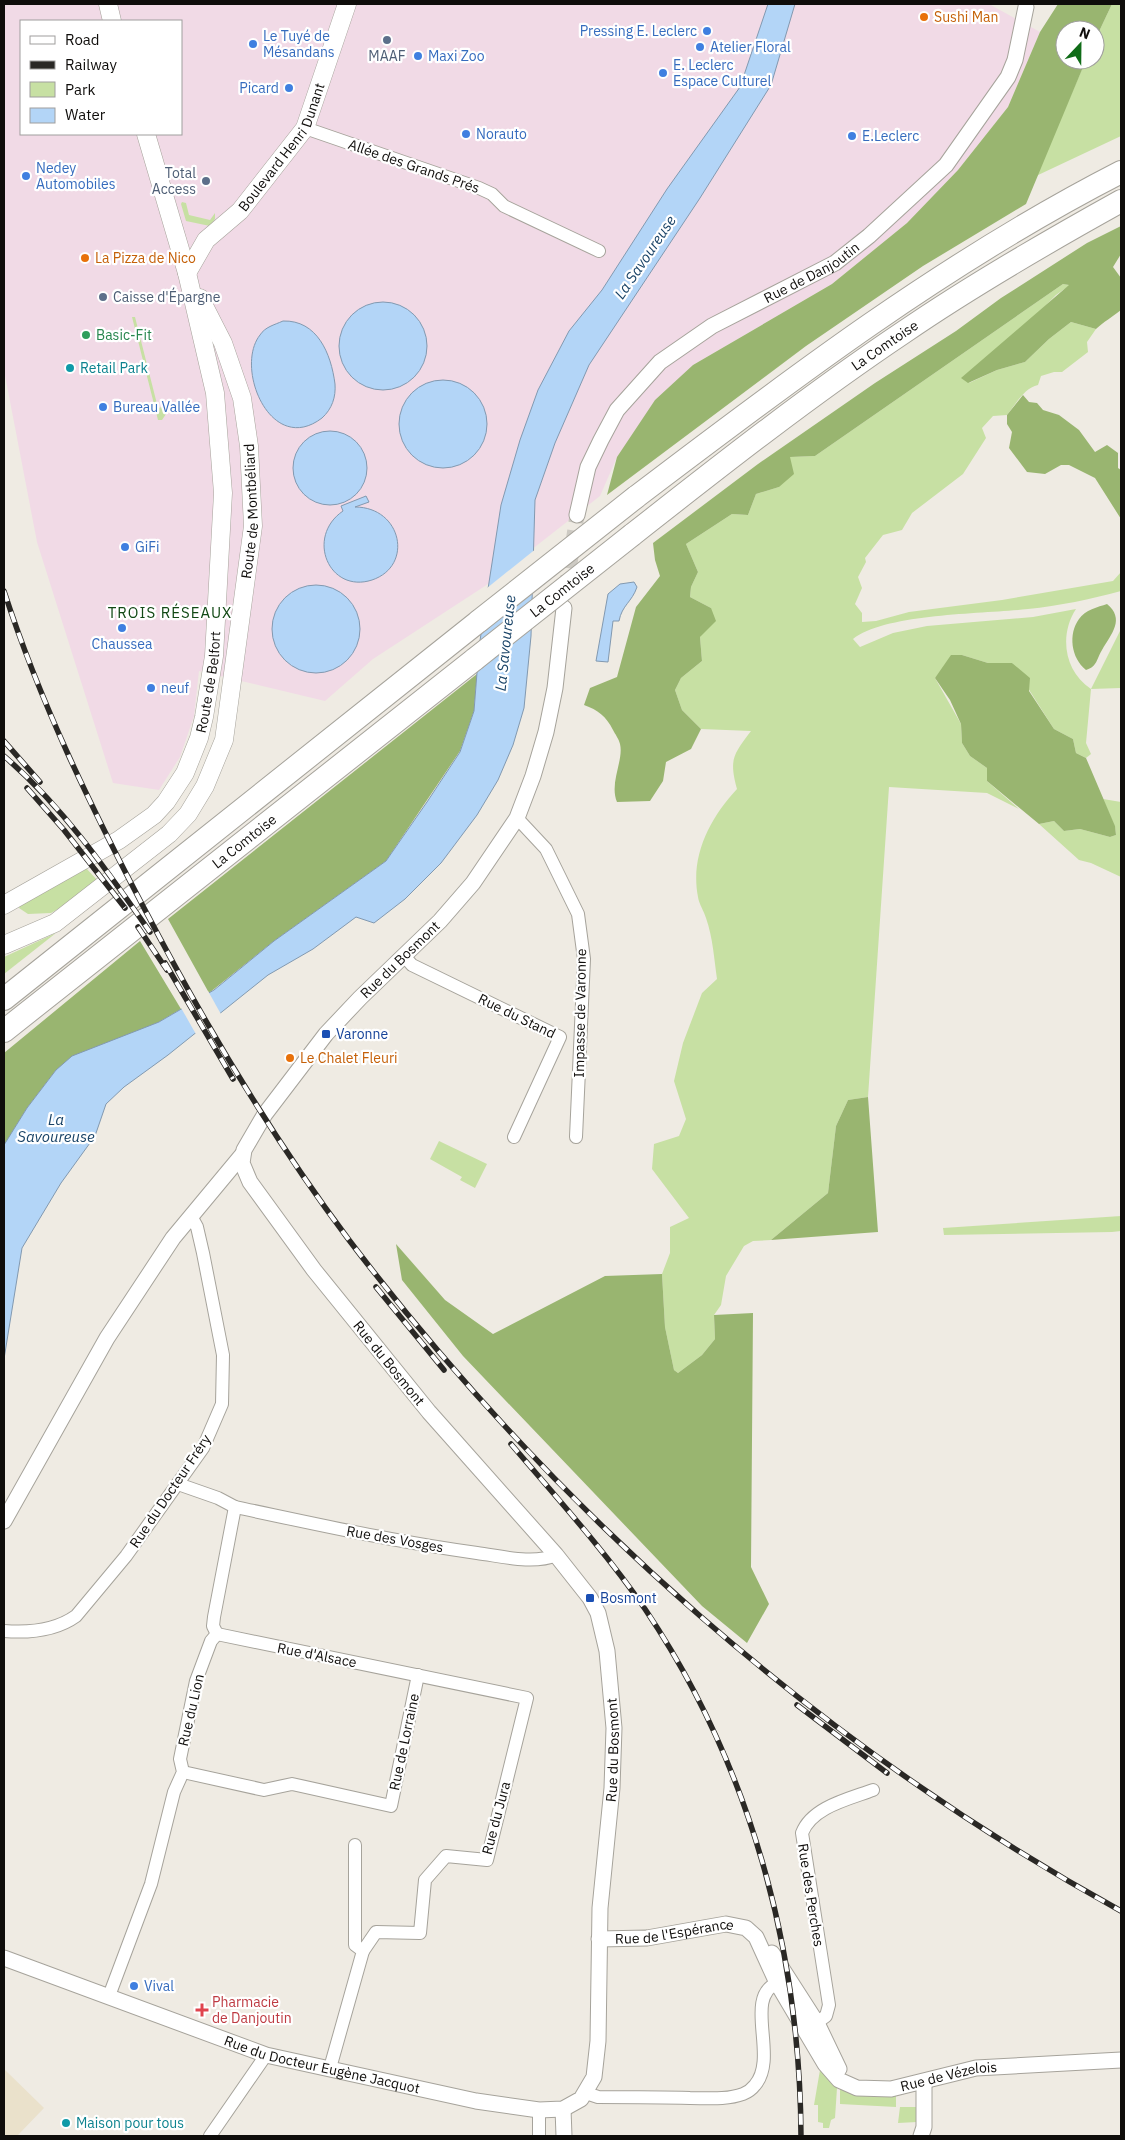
<svg xmlns="http://www.w3.org/2000/svg" width="1125" height="2140" font-family="'IBM Plex Sans',sans-serif">
<style>
.commercial{fill:#f1dae6;fill-rule:evenodd}
.education{fill:#eae1cb}
.green{fill:#c7e0a3}
.forest{fill:#99b570}
.water{fill:#b3d5f7;stroke:#8299b0}
.pier{fill:#efebe3}
.lines{fill:none;stroke-linecap:round;stroke-linejoin:round}
.tertiary-tunnel{stroke:#cdcac3;stroke-width:15;stroke-dasharray:15 8;stroke-linecap:butt}
.minor-casing{stroke:#a6a39b;stroke-width:14}
.tertiary-casing{stroke:#a6a39b;stroke-width:17}
.secondary-casing{stroke:#a6a39b;stroke-width:19}
.motorway-casing{stroke:#a6a39b;stroke-width:24}
.minor{stroke:#fff;stroke-width:12}
.tertiary{stroke:#fff;stroke-width:15}
.secondary{stroke:#fff;stroke-width:18}
.motorway{stroke:#fff;stroke-width:22}
.rail-casing{stroke:#2a2825;stroke-width:5.5}
.rail{stroke:#fff;stroke-width:4;stroke-dasharray:11;stroke-linecap:butt}
.motorway-bridge-casing{stroke:#a6a39b;stroke-width:24;stroke-linecap:butt}
.motorway-bridge{stroke:#fff;stroke-width:22}
.food-dot{fill:#e8710a;stroke:#fff;stroke-width:2}
.shop-dot{fill:#3f7fe0;stroke:#fff;stroke-width:2}
.service-dot{fill:#5c6f8a;stroke:#fff;stroke-width:2}
.leisure-dot{fill:#2e9e5b;stroke:#fff;stroke-width:2}
.culture-dot{fill:#0f9aa8;stroke:#fff;stroke-width:2}
.transit-dot{fill:#1a4fb4;stroke:#fff;stroke-width:2}
.health-dot{fill:#e0444e;stroke:#fff;stroke-width:2}
.labels{text-anchor:middle;dominant-baseline:central;stroke-width:4.5;stroke-linejoin:round;paint-order:stroke}
.food-label{font-size:14px;fill:#c56008;stroke:#fff;text-anchor:start}
.shop-label{font-size:14px;fill:#366cbe;stroke:#fff;text-anchor:start}
.service-label{font-size:14px;fill:#4e5e75;stroke:#fff}
.street-label{font-size:14px;fill:#0f0d0b;stroke:#fff}
.leisure-label{font-size:14px;fill:#27864d;stroke:#fff;text-anchor:start}
.culture-label{font-size:14px;fill:#0d838f;stroke:#fff;text-anchor:start}
.transit-label{font-size:14px;fill:#164399;stroke:#fff;text-anchor:start}
.health-label{font-size:14px;fill:#be3a42;stroke:#fff;text-anchor:start}
.water-label{font-size:15px;font-style:italic;fill:#184266;stroke:#fff}
.neighbourhood-label{font-size:15px;letter-spacing:1px;fill:#114814;stroke:#fff}
</style>
<rect width="100%" height="100%" fill="#efebe3"/>
<path class="commercial" d="M4 4H989L1040 32 1008 107 958 170 907 223 832 284 693 365 617 457 600 496 485 586 373 659 325 701 199 671 194 716 180 757 159 790 113 783 37 542 4 370ZM21 21H181V134H21Z"/>
<path class="education" d="M4 2069 44 2108 17 2136H4Z"/>
<g class="green">
<path d="M1112 4H1121V136L1036 176 1086 60H1095V40Z"/>
<path d="M182 202 186 203 189 215 210 220 215 213V219L210 226 186 221 181 204Z"/>
<path d="M1063 284 1070 285 1056 295 969 383 997 370 1025 362 1049 339 1071 322 1096 329 1087 342 1088 352 1062 372H1054L1041 376 1038 385C1024 388 1015 405 1007 415L993 416 982 428 986 438 963 474 912 513 902 530 883 535 865 558 866 562 858 577 862 588 855 604 862 613V622L876 621 909 612 1002 600 1113 581 1121 572V591C1091 599 1059 606 1028 609 984 614 886 613 853 639L860 647 893 633 927 626 1033 617 1076 609C1059 635 1064 671 1091 689L1121 629V688L1091 689 1086 743 1091 754 1086 758 1076 753 1073 739 1054 729 1012 663H988L962 655 935 678 961 724 962 743 970 756 987 768V781L1019 809 987 793 889 787 868 1097 848 1100 836 1126 828 1193 771 1240 753 1241 744 1246 726 1276 721 1305 714 1315 715 1339 702 1355 678 1373 674 1370 665 1327 662 1274 670 1253V1227L689 1218 652 1169 654 1144 679 1136 686 1119 674 1081 683 1043 702 993 717 979C714 959 713 938 706 918 704 911 699 904 698 897 690 856 710 818 737 789 729 759 733 755 751 731L701 729 682 710 675 690 681 678 702 661 700 637 711 608 690 597 691 587 698 572 686 544 732 514 748 515 756 494 779 487 790 457 815 456Z"/>
<path d="M132 317H135L158 408 166 406V414L162 420H158Z"/>
<path d="M1103 799 1121 802V877L1091 863 1079 860 1039 824 1054 821 1064 831 1080 829 1110 837 1116 835 1115 827Z"/>
<path d="M86 868 98 881 58 909 51 913 28 914 19 908 20 904Z"/>
<path d="M56 933 4 974V957Z"/>
<path d="M439 1141 487 1164 475 1188 460 1180 462 1177 430 1159Z"/>
<path d="M1121 1216V1231L1112 1232 944 1235 943 1228Z"/>
<path d="M820 2070 837 2088 835 2118 831 2120 829 2128H823V2123L818 2122V2105H814Z"/>
<path d="M840 2086 857 2095 896 2096V2107L840 2104Z"/>
<path d="M900 2107H919L917 2122 898 2123Z"/>
</g>
<g class="forest">
<path d="M1058 4H1112L1095 40V30H1065V60H1086L1026 204 923 266 806 346 607 495 617 457 655 400 693 365 832 284 907 223 958 170 1008 107 1040 32Z"/>
<path d="M1121 226V254L1113 267 1121 278V310C1116 314 1101 324 1096 329L1071 322 1049 339 1025 362 997 370 968 383 961 378 1069 285 1063 284 815 456 790 457 794 474 779 487 756 494 748 515 732 514 686 544 698 572 691 587 690 597 711 608 716 621 700 637 702 661 681 678 675 690 682 710 701 729 691 749 666 762 663 781 650 801 617 802C609 783 624 760 620 744 619 739 615 734 613 730 606 716 598 710 584 705L590 688 617 677 636 607 660 576 655 560 653 543 758 464 875 383 956 331 1001 298 1087 243Z"/>
<path d="M1023 395 1029 402 1037 403 1043 410 1059 415 1079 430 1095 452 1107 445 1118 453V468L1121 470V519L1095 478 1069 465H1061L1045 474 1027 472 1009 448 1012 432 1007 424V415Z"/>
<path d="M1107 604C1125 619 1112 633 1102 650 1097 658 1097 667 1086 670 1071 658 1068 634 1079 619 1085 610 1098 607 1107 604Z"/>
<path d="M951 655H962L988 663H1012L1030 678 1029 691 1054 729 1073 739 1076 753 1086 758 1115 826 1116 835 1110 837 1080 829 1064 831 1054 821 1039 824 987 781V768L970 756 962 743 961 724 950 700 935 678Z"/>
<path d="M477 674 474 711 460 751 386 861 274 941 209 993 168 919Z"/>
<path d="M140 941 181 1009 159 1022 56 1070 27 1108 4 1145V1053Z"/>
<path d="M868 1097 878 1232 771 1240 828 1193 836 1126 848 1100Z"/>
<path d="M396 1244 445 1300 493 1334 605 1276 662 1274 665 1327 674 1370 678 1373 702 1355 715 1339 714 1315 753 1313 751 1567 769 1604 747 1643 702 1606 463 1356 402 1280Z"/>
</g>
<g class="water">
<path d="M768 4H795L771 85 700 198 589 365 555 443 535 500 531 636 524 708 513 745 498 780 477 815 441 863 405 899 374 923 356 917 313 949 268 975 168 1055 124 1087 106 1104 95 1136 61 1183 22 1248 4 1359V1145L27 1108 56 1070 72 1056 159 1022 214 990 274 941 386 861 427 802 460 752 474 711 479 647 501 505 520 440 538 390 569 331 602 290 667 189 740 87Z"/>
<circle cx="383" cy="346" r="44"/>
<path d="M283 321C317 320 331 353 335 384 336 397 332 409 322 418 271 457 234 368 260 335 265 327 274 325 283 321Z"/>
<circle cx="443" cy="424" r="44"/>
<circle cx="330" cy="468" r="37"/>
<path d="M366 496 369 502 355 507C402 507 414 566 372 580 329 594 305 537 343 511L341 506Z"/>
<path d="M634 582 637 587C632 602 622 605 619 621H613L608 662 596 661 608 594 620 584Z"/>
<circle cx="316" cy="629" r="44"/>
</g>
<g class="pier">
<path d="M537 548 535 592 478 636 487 588Z"/>
<path d="M208 991 222 1016 197 1036 180 1006Z"/>
</g>
<g class="lines">
<path class="tertiary-tunnel" d="M566 591 577 515"/>
<g class="minor-casing">
<g id="minor">
<path d="M305 128 479 188 492 194 504 206 599 251"/>
<path d="M517 818 546 849 578 914 584 959 576 1137"/>
<path d="M404 956 412 965 560 1037 514 1137"/>
<path d="M178 1484 218 1498 235 1507C316 1524 395 1542 477 1553 501 1556 533 1565 556 1555"/>
<path d="M4 1631C29 1633 55 1631 76 1616L126 1556 203 1448 222 1404 223 1355 203 1253 197 1227 192 1218"/>
<path d="M217 1634 527 1698 487 1860 446 1856 425 1880 420 1933 376 1932 363 1951"/>
<path d="M217 1634 213 1626 214 1617 235 1507"/>
<path d="M183 1772 264 1790 292 1784 391 1806 418 1675"/>
<path d="M109 1996 151 1884 174 1792 183 1772 180 1759 196 1681 211 1641 217 1634"/>
<path d="M809 2028 826 2016 829 2005 802 1833C812 1807 849 1799 873 1790"/>
<path d="M330 2068 363 1951 355 1945V1845"/>
<path d="M586 2093 598 2097C629 2097 659 2097 690 2098 707 2098 727 2100 743 2094 748 2092 752 2089 755 2085 779 2057 743 1998 777 1983"/>
<path d="M210 2136 266 2055"/>
<path d="M539 2136V2110"/>
</g>
</g>
<g class="tertiary-casing">
<g id="tertiary">
<path id="s1" d="M577 515 588 467 601 440 617 410 660 362 712 326 835 263 869 236 946 165 1008 77 1015 60 1026 7"/>
<path d="M4 1521 107 1338 173 1238 242 1155"/>
<path id="s2" d="M599 1939 647 1938 726 1924 746 1928 756 1937 777 1983 825 2064 839 2080 857 2088 891 2089 976 2068 1121 2060"/>
<path d="M772 1953 817 2023 839 2069"/>
<path id="s3" d="M4 1958 266 2055 476 2101 539 2110 563 2109 581 2099 594 2077 598 2041 600 1908 612 1788 614 1728 607 1651 598 1613 590 1598 556 1555 429 1412 314 1270 250 1182 242 1163 244 1150 265 1114 326 1034 360 998 440 921 473 883 517 818 533 776 546 732 555 688 564 608"/>
<path d="M563 2109 564 2136"/>
<path d="M921 2136 924 2127V2082"/>
</g>
</g>
<g class="secondary-casing">
<g id="secondary">
<path d="M108 4 112 21"/>
<path id="s4" d="M187 273 206 240 240 211 305 128 347 4"/>
<path id="s5" d="M4 905 119 840 154 815 166 802 185 773 199 738 204 717 214 656 223 493 215 393 187 273 146 134"/>
<path id="s6" d="M4 945 55 923 169 834 188 814 205 786 224 740 253 526 249 446 242 398 223 343 200 298"/>
</g>
</g>
<g class="motorway-casing">
<g id="motorway">
<path d="M636 497C791 379 947 261 1121 172"/>
<path id="s7" d="M632 535C721 465 810 395 904 332 974 284 1047 242 1121 201"/>
<path d="M4 999 479 621"/>
<path id="s8" d="M4 1031 475 659"/>
</g>
</g>
<use href="#minor" class="minor"/>
<use href="#tertiary" class="tertiary"/>
<use href="#secondary" class="secondary"/>
<use href="#motorway" class="motorway"/>
<g class="rail-casing">
<g id="rail">
<path d="M4 591C40 702 90 805 144 908 204 1023 271 1136 349 1240 557 1514 820 1745 1121 1911"/>
<path d="M4 741 40 782"/>
<path d="M4 756C63 807 106 869 150 932"/>
<path d="M27 788 64 830 125 908"/>
<path d="M138 927 167 970"/>
<path d="M165 963 233 1079"/>
<path d="M376 1287 444 1370"/>
<path d="M511 1444C557 1498 605 1551 645 1609 750 1765 800 1949 801 2136"/>
<path d="M797 1705 887 1773"/>
</g>
</g>
<use href="#rail" class="rail"/>
<g class="motorway-bridge-casing">
<g id="motorway-bridge">
<path d="M479 621 636 497"/>
<path id="s9" d="M475 659 632 535"/>
</g>
</g>
<use href="#motorway-bridge" class="motorway-bridge"/>
</g>
<g class="food-dot">
<circle cx="924" cy="17" r="5"/>
<circle cx="85" cy="258" r="5"/>
<circle cx="290" cy="1058" r="5"/>
</g>
<g class="shop-dot">
<circle cx="707" cy="31" r="5"/>
<circle cx="253" cy="44" r="5"/>
<circle cx="700" cy="47" r="5"/>
<circle cx="418" cy="56" r="5"/>
<circle cx="663" cy="73" r="5"/>
<circle cx="289" cy="88" r="5"/>
<circle cx="466" cy="134" r="5"/>
<circle cx="852" cy="136" r="5"/>
<circle cx="26" cy="176" r="5"/>
<circle cx="103" cy="407" r="5"/>
<circle cx="125" cy="547" r="5"/>
<circle cx="122" cy="628" r="5"/>
<circle cx="151" cy="688" r="5"/>
<circle cx="134" cy="1986" r="5"/>
</g>
<g class="service-dot">
<circle cx="387" cy="40" r="5"/>
<circle cx="206" cy="181" r="5"/>
<circle cx="103" cy="297" r="5"/>
</g>
<circle class="leisure-dot" cx="86" cy="335" r="5"/>
<g class="culture-dot">
<circle cx="70" cy="368" r="5"/>
<circle cx="66" cy="2123" r="5"/>
</g>
<g class="transit-dot">
<rect x="321" y="1029" width="10" height="10" rx="2.5"/>
<rect x="585" y="1593" width="10" height="10" rx="2.5"/>
</g>
<path class="health-dot" d="M199.5 2002.5h5v5h5v5h-5v5h-5v-5h-5v-5h5z"/>
<g class="labels">
<g class="food-label">
<text x="934" y="17">Sushi Man</text>
<text x="95" y="258">La Pizza de Nico</text>
<text x="300" y="1058">Le Chalet Fleuri</text>
</g>
<g class="shop-label">
<text x="697" y="31" text-anchor="end">Pressing E. Leclerc</text>
<text x="263" y="36">Le Tuyé de<tspan x="263" dy="16">Mésandans</tspan></text>
<text x="710" y="47">Atelier Floral</text>
<text x="428" y="56">Maxi Zoo</text>
<text x="673" y="65">E. Leclerc<tspan x="673" dy="16">Espace Culturel</tspan></text>
<text x="279" y="88" text-anchor="end">Picard</text>
<text x="476" y="134">Norauto</text>
<text x="862" y="136">E.Leclerc</text>
<text x="36" y="168">Nedey<tspan x="36" dy="16">Automobiles</tspan></text>
<text x="113" y="407">Bureau Vallée</text>
<text x="135" y="547">GiFi</text>
<text x="122" y="644" text-anchor="middle">Chaussea</text>
<text x="161" y="688">neuf</text>
<text x="144" y="1986">Vival</text>
</g>
<g class="service-label">
<text x="387" y="56">MAAF</text>
<text x="196" y="173" text-anchor="end">Total<tspan x="196" dy="16">Access</tspan></text>
<text x="113" y="297" text-anchor="start">Caisse d'Épargne</text>
</g>
<g class="street-label">
<text stroke="none"><textPath href="#s4" startOffset="160">Boulevard Henri Dunant</textPath></text>
<text transform="translate(414 166) rotate(19)">Allée des Grands Prés</text>
<text stroke="none"><textPath href="#s1" startOffset="354">Rue de Danjoutin</textPath></text>
<text stroke="none"><textPath href="#s7" startOffset="316">La Comtoise</textPath></text>
<text stroke="none"><textPath href="#s6" startOffset="541">Route de Montbéliard</textPath></text>
<text stroke="none"><textPath href="#s9" startOffset="111">La Comtoise</textPath></text>
<text stroke="none"><textPath href="#s5" startOffset="322">Route de Belfort</textPath></text>
<text stroke="none"><textPath href="#s8" startOffset="306">La Comtoise</textPath></text>
<text stroke="none"><textPath href="#s3" startOffset="1930">Rue du Bosmont</textPath></text>
<text transform="translate(580 1013) rotate(-89)">Impasse de Varonne</text>
<text transform="translate(517 1016) rotate(26)">Rue du Stand</text>
<text transform="translate(389 1363) rotate(51)">Rue du Bosmont</text>
<text transform="translate(170 1491) rotate(-56)">Rue du Docteur Fréry</text>
<text transform="translate(395 1539) rotate(10)">Rue des Vosges</text>
<text transform="translate(317 1655) rotate(11)">Rue d'Alsace</text>
<text transform="translate(191 1710) rotate(-77)">Rue du Lion</text>
<text transform="translate(404 1742) rotate(-78)">Rue de Lorraine</text>
<text stroke="none"><textPath href="#s3" startOffset="956">Rue du Bosmont</textPath></text>
<text transform="translate(496 1818) rotate(-75)">Rue du Jura</text>
<text transform="translate(811 1895) rotate(81)">Rue des Perches</text>
<text stroke="none"><textPath href="#s2" startOffset="76">Rue de l'Espérance</textPath></text>
<text stroke="none"><textPath href="#s3" startOffset="336">Rue du Docteur Eugène Jacquot</textPath></text>
<text stroke="none"><textPath href="#s2" startOffset="441">Rue de Vézelois</textPath></text>
</g>
<g class="leisure-label">
<text x="96" y="335">Basic-Fit</text>
</g>
<g class="culture-label">
<text x="80" y="368">Retail Park</text>
<text x="76" y="2123">Maison pour tous</text>
</g>
<g class="transit-label">
<text x="336" y="1034">Varonne</text>
<text x="600" y="1598">Bosmont</text>
</g>
<g class="health-label">
<text x="212" y="2002">Pharmacie<tspan x="212" dy="16">de Danjoutin</tspan></text>
</g>
<g class="water-label">
<text transform="translate(645 257) rotate(-56)">La Savoureuse</text>
<text transform="translate(505 643) rotate(-84)">La Savoureuse</text>
<text x="56" y="1119">La<tspan x="56" dy="17">Savoureuse</tspan></text>
</g>
<g class="neighbourhood-label">
<text x="170" y="612">TROIS RÉSEAUX</text>
</g>
</g>
<rect width="1125" height="2140" fill="none" stroke="#0f0d0b" stroke-width="10"/>
<rect x="20" y="20" width="162" height="115" fill="#ffffff" stroke="#9f9e9d"/>
<rect x="30" y="36" width="25" height="8" fill="#ffffff" stroke="#9f9e9d"/>
<text x="65" y="45" font-size="15" fill="#0f0d0b">Road</text>
<rect x="30" y="61" width="25" height="8" fill="#2a2825" stroke="#9f9e9d"/>
<text x="65" y="70" font-size="15" fill="#0f0d0b">Railway</text>
<rect x="30" y="82" width="25" height="15" fill="#c7e0a3" stroke="#9f9e9d"/>
<text x="65" y="95" font-size="15" fill="#0f0d0b">Park</text>
<rect x="30" y="108" width="25" height="15" fill="#b3d5f7" stroke="#9f9e9d"/>
<text x="65" y="120" font-size="15" fill="#0f0d0b">Water</text>
<g transform="translate(1080 45) rotate(22)"><circle r="24" fill="#ffffff" stroke="#9f9e9d"/>
<path d="M0-4L9 19L0 12L-9 19Z" fill="#106c18"/>
<text y="-8" font-size="14" font-weight="bold" text-anchor="middle" fill="#0f0d0b">N</text>
</g>
</svg>
